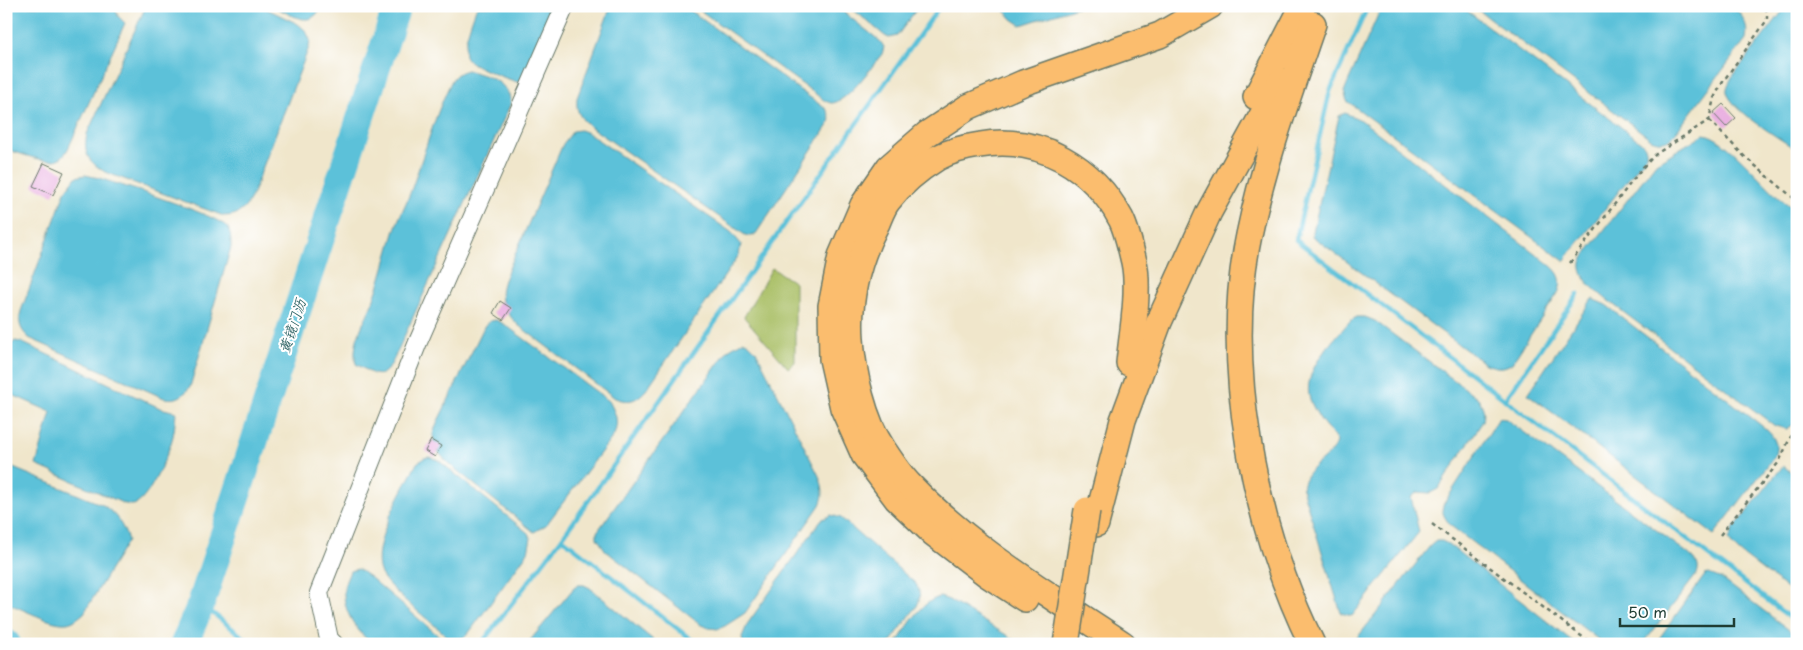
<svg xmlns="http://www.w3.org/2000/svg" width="1803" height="650" font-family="'Playpen Sans','LXGW WenKai TC',sans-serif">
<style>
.green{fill:#a8be63;stroke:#647e4c}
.water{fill:#5bc1d9;stroke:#3d7f86}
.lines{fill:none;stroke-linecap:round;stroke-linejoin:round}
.stream{stroke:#5bc1d9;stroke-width:4.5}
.river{stroke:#5bc1d9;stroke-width:28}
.building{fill:#e8a9de}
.minor-casing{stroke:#687869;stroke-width:20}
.highway-casing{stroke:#687869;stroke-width:28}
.path{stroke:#687869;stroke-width:2.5;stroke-dasharray:4 4;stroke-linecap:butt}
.minor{stroke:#fff;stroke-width:18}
.highway{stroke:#fbbd6e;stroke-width:25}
.highway-bridge-casing{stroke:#687869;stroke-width:28;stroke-linecap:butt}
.highway-bridge{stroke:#fbbd6e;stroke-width:25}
.labels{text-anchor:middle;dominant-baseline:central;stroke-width:4;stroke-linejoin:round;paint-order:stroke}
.water-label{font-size:14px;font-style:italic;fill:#316566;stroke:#fff}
</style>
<rect width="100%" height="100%" fill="#fff"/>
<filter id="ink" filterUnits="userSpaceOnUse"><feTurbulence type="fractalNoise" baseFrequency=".02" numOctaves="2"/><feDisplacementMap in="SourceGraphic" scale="10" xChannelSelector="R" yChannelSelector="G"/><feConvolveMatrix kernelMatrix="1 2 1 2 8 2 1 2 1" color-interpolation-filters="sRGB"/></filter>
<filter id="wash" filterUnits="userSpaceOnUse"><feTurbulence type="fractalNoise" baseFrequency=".0096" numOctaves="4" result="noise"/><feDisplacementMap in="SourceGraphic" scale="20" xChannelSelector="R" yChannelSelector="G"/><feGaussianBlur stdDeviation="1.12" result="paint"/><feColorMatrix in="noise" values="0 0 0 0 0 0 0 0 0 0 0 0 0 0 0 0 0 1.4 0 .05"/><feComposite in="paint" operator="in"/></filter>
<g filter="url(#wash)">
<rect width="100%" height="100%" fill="#f0e6cb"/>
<path class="green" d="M772 268 795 283V362L788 368 744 317Z"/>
<g class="water">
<path d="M6 6H114L118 16 125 23 72 140C69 146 66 156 58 159 46 164 19 153 6 149Z"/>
<path d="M146 6H261L298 24 306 31 310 40 309 47 253 193C247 207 241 216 224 216L105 172C88 161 83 154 87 134Z"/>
<path d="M273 6H321C312 31 290 14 273 6Z"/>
<path d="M477 6H560L522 82H517C506 78 469 66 465 56 462 45 473 17 477 6Z"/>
<path d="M611 6H684L826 109C830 115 831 119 828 125L755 235 750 236 745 235 588 125C579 116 576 111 577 98Z"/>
<path d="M694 6H836L880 41 884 47 882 54C873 65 846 104 831 103 831 103 824 101 824 100Z"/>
<path d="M849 6H919L897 36 889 38 885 36Z"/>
<path d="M1001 6H1080L1021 25 1012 19Z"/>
<path d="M1382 6H1461L1642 143C1647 149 1647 151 1645 158L1564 261 1347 101 1344 92 1348 82Z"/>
<path d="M1473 6H1733C1743 16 1749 25 1746 39L1674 135C1666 142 1661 143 1651 139Z"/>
<path d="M1789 6H1797V150C1782 140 1730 109 1727 92 1726 87 1730 82 1732 77L1782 12Z"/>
<path d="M467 70C486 76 508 80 511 103L392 363C380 383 372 373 356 364 351 340 366 321 374 299 382 278 387 255 394 233 398 218 407 203 412 188 425 152 435 114 452 80 456 74 460 72 467 70Z"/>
<path d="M1345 113 1361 120 1540 257C1553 268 1566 274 1558 293L1512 363C1502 370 1496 367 1485 364L1312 236 1339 116Z"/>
<path d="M580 130 588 133 731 232 741 244 739 255 646 390C636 401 629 403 615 398L518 325C504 310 497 300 504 280L563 144 573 131Z"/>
<path d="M1704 134C1726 137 1762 183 1781 199 1786 203 1791 207 1797 210V422L1787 429 1775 426 1606 299C1596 290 1579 279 1581 263 1582 260 1585 255 1587 252L1656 163Z"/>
<path d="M85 175 99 178C120 185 219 215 228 228 231 234 231 240 231 247L190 387C182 397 177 400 164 398L29 338C20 329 18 324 21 311L65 192 76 177Z"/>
<path d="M1592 299 1606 305 1766 429C1775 438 1779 445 1774 457L1714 535 1528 394Z"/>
<path d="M1357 317H1365L1375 321 1478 398C1483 406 1485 411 1483 421L1438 489 1430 493 1418 492 1411 497 1419 532 1352 616 1341 613 1302 488C1305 466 1329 461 1337 442 1332 432 1322 424 1317 414 1315 410 1312 405 1310 400 1301 371 1333 341 1350 321Z"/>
<path d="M496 320 504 324 609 401C616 414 619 421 614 435L546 525 534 532 449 464 440 454 434 444 433 434 437 423 485 325 490 321Z"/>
<path d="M15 341 21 342 160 408 176 412C175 420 175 428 173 436 170 450 149 499 136 504 132 506 129 504 125 504L36 465 51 412 6 392V349Z"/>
<path d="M743 341 749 344 756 351 819 476C823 487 825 494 820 505L745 613 725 626 718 629 709 628 701 625 606 551 597 538V532L728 350Z"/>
<path d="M1499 418 1506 419 1686 552C1694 559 1701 563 1697 574L1643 644H1604L1451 526C1446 519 1441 514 1443 505Z"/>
<path d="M429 457 438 460 528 533 531 538 528 552 468 634C461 640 457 640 448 637 433 623 389 590 381 574 368 546 404 489 417 463L424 458Z"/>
<path d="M6 465 103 505C117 515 122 524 128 540L84 613C79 617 74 622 67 623 51 625 22 608 6 603Z"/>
<path d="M1783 466 1797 476V596L1739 552 1732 545 1729 540 1734 528Z"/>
<path d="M831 515 841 518 916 584C920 592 921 597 917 606L889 644H743L742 637 748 623 821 520Z"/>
<path d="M1436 541H1442L1448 544 1576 644H1360L1357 638 1430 546Z"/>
<path d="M358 569 371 578 448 644H372C356 630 343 612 344 590 344 584 348 577 350 571Z"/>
<path d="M1709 574 1722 579 1797 636V644H1655L1705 575Z"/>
<path d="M578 585H584L590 588 658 644H527L573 589Z"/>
<path d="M940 597 949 600 1021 644H896C908 627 920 602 940 597Z"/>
</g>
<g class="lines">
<g class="stream">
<path d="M1368 6 1330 91 1296 240 1797 623"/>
<path d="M1505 400 1578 294"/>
<path d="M562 538 697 644"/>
<path d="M201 604 252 644"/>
<path d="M481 644 562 538 940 6"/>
</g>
<g class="river">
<path d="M6 643 7 644"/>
<path d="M184 644 201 604 397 6"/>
</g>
</g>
<g id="blocks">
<g class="building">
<path d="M1723 104 1736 118 1726 127 1713 113Z"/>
<path d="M44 163 64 172 53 195 33 186Z"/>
<path d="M500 301 511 308 503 320 493 313Z"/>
<path d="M431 440 441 446 435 457 425 451Z"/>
</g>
</g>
</g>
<g filter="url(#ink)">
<use href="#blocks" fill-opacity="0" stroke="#687869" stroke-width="1"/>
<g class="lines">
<g class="minor-casing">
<path id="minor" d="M334 644 329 639 319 593 418 342 565 6"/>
</g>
<g class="highway-casing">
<g id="highway">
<path d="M1256 97 1303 6"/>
<path d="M1096 524 1123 420 1159 322 1209 212 1281 81"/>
<path d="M1025 599 988 575 933 533 897 499 864 455 843 408 832 359 831 306 841 256 863 205 889 167 927 134 968 107 1023 83 1160 35 1210 6"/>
<path d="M1123 644C1050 595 971 549 910 485 900 475 891 461 883 449 864 421 853 373 851 339 848 299 858 259 877 223 880 216 883 207 888 201 901 184 919 169 937 158 950 151 966 147 980 145 1040 135 1093 167 1121 219 1127 231 1131 249 1134 262 1140 290 1132 334 1129 363"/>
<path d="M1312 644C1254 527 1222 364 1249 235 1264 162 1289 94 1313 24"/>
</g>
</g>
<g class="path">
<path d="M1709 120 1745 157 1797 201"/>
<path d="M1570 263 1642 168 1656 154 1709 120 1714 98 1724 80 1767 20V11L1764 6"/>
<path d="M1432 524 1592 644"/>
<path d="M1720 535 1779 462 1790 438 1797 429"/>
</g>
<use href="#minor" class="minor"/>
<use href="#highway" class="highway"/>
<g class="highway-bridge-casing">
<path id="highway-bridge" d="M1066 644 1087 510"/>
</g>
<use href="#highway-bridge" class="highway-bridge"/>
</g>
</g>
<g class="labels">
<g class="water-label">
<text transform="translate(292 326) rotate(-72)">黄镜门沥</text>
</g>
</g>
<rect width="1803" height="650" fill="none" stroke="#fff" stroke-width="25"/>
<path d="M1620 618v8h114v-8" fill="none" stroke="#1f3d34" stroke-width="2.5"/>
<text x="1628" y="618" font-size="15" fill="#1f3d34" stroke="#ffffff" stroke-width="4" paint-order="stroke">50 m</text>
</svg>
